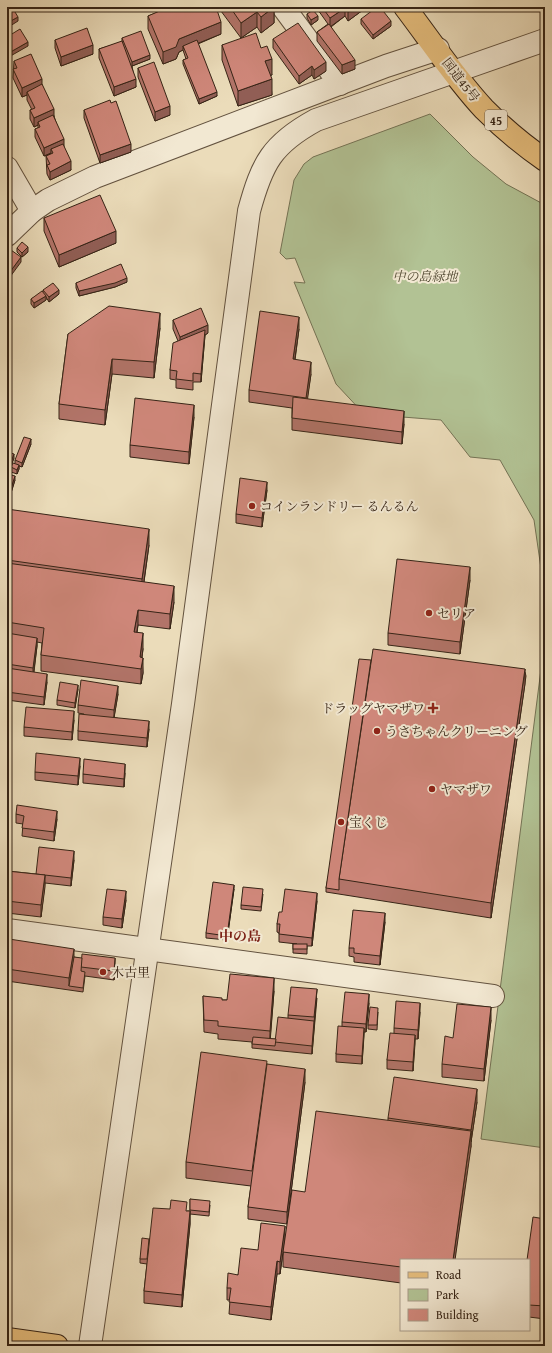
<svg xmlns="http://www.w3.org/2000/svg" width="552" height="1353" font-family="'Gentium Book Plus','Noto Serif JP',serif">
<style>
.green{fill:#b2c294;stroke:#747355}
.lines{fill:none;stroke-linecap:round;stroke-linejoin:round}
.minor-casing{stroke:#63523f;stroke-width:24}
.major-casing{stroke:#362416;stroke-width:24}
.highway-casing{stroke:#362416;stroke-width:24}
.minor{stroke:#f2e8d2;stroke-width:22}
.major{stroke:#e6be7d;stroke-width:22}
.highway{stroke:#e6be7d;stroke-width:22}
.wall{fill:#b27469;stroke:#362416}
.shaded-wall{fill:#915e55;stroke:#362416}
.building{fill:#cf877a;stroke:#362416}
.poi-dot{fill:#8f2418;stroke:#f2e8d2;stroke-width:1.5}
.labels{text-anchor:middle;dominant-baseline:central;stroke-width:4;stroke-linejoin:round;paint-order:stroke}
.shield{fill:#f2e8d2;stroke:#6e5f4e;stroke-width:1}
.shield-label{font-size:12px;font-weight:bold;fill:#362416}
.street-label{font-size:13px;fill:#362416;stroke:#f2e8d2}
.park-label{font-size:13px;font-style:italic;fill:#554c36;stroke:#f2e8d2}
.poi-label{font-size:13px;fill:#362416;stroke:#f2e8d2;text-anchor:start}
.neighbourhood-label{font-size:14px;font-weight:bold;fill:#7a1f14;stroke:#f2e8d2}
</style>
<rect width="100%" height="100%" fill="#ebdcba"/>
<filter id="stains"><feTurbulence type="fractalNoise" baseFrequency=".005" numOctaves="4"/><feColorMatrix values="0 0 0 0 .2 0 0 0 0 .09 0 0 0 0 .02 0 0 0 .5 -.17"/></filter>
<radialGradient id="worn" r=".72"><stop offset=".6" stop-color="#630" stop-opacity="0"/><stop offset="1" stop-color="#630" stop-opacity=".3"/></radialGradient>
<g class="green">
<path d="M430 114 473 157 506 184 545 205V596L534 520 500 460 470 457 441 420 364 414 336 384 294 282 305 283 295 258 286 259 280 253 294 180 304 164 313 157Z"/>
<path d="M545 638V1148L481 1139Z"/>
</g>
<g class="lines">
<g class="minor-casing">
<g id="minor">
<path d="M283 7 340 84"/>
<path d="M7 168 32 211"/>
<path d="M7 235 32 211 48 200 95 177 386 66 438 49"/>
<path d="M7 930 493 996"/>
<path d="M90 1346 183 704 249 211C262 163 272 144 316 120L545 40"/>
</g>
</g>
<g class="major-casing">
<path id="major" d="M7 1339 57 1346"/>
</g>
<g class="highway-casing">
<path id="highway" d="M405 7C431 41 455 78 484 109 503 128 523 145 545 160"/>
</g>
<use href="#minor" class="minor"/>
<use href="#major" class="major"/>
<use href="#highway" class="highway"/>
</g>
<g class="wall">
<path d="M158 7H192L194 11 221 34 198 44 217 96 199 104 183 64V60L186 59 183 50 179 52 176 59 163 64 148 29V16L161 11Z"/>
<path d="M218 7H274V23L261 33 257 27 241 38Z"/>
<path d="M318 7H367L348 21 345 16 331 27 355 69 342 74 317 41V32L328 24 318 10Z"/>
<path d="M307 14 318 20 311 25 307 18Z"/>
<path d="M361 19 391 26 373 39 361 24Z"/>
<path d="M122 38 150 59 132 66 136 87 114 96 99 58V49L122 42Z"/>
<path d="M273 39 326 71 314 79 312 75 299 84 273 48Z"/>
<path d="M55 40 93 54 61 66 55 48Z"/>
<path d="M222 45 261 48 272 75H270L272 95 238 106 222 60Z"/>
<path d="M14 61 42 85 54 116 71 170 50 180 47 174 46 156 51 153 44 156 35 137V129L38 128V125L34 127 30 119V110H32L27 100V95L22 97 13 78Z"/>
<path d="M138 68 170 115 155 121 138 77Z"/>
<path d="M84 110 131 152 100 163 84 118Z"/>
<path d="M44 218 116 243 59 267 44 231Z"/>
<path d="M17 248 28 252 22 257 17 252Z"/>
<path d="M127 282 115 287 79 296 76 288V283Z"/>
<path d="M43 290 59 294 49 302 46 297V300L34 308 31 304V299L43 292Z"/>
<path d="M173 320 208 333 205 335 201 382H193V390L176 388V380L170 379V370L178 341 173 329Z"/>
<path d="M160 328 154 378 112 374 105 425 59 419V404L68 334Z"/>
<path d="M299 329 295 360 311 374 307 399 404 424 402 444 292 430V408L249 402V390Z"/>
<path d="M194 417 189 464 130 457V445Z"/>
<path d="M31 444 22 467 19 466V469L17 474 11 472V467L15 463V460Z"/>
<path d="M7 453 14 458 9 471H7Z"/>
<path d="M7 474 15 480 10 496 9 495V500L7 506Z"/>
<path d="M267 490 262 527 236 523V514Z"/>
<path d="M7 509 149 545 144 582 174 602 170 629 138 625 137 633 143 649 142 658 143 673 141 684 41 671V655L42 643 37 642V646L34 672 47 682 44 705 7 700Z"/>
<path d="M470 580 460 654 388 645V633Z"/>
<path d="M371 660 525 672 526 676 491 918 326 892V888Z"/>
<path d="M78 689 75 708 57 705V700Z"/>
<path d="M118 694 114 717 149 729 147 747 78 740V731L84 714 78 713V705Z"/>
<path d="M74 720 72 740 24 736V727Z"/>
<path d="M80 766 78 785 35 780V772Z"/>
<path d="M125 773 124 787 83 783V774Z"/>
<path d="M16 814 57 819 54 841 22 836 23 824 16 823Z"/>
<path d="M74 860 71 886 45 883 41 917 7 913V871L36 874Z"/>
<path d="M234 889 227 940 206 938V933Z"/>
<path d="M263 894 261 911 241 909V905Z"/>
<path d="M126 900 122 928 103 925V917Z"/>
<path d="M317 901 312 946H307V954L293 953V944H297L279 942V933L277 932V924L282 912Z"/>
<path d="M385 922 380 965 354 962V957L349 956V948Z"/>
<path d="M7 947 74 957 115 967 114 980 85 976 83 992 7 981Z"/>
<path d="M274 991 270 1039H276L288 1018V1015L317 998 312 1054 252 1048V1042L218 1039V1034L204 1032 203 996 222 1000H227Z"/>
<path d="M369 1003 366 1032H364L362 1064 336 1062V1054L342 1026V1022Z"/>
<path d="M378 1012 377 1030 368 1029V1025Z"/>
<path d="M420 1012 418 1039H415L413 1071 387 1069V1060L394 1033V1028Z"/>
<path d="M491 1020 484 1081 442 1077V1064Z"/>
<path d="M267 1064 305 1082 287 1224 248 1219V1207L251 1186 186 1178V1162Z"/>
<path d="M477 1102 471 1142V1147L401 1260V1283L283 1267V1252L305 1192 388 1120V1118Z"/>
<path d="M190 1199 210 1205 209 1216 190 1214V1224L182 1307 144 1303V1291L147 1264 140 1263V1259L149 1239 187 1211H190Z"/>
<path d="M545 1219V1319L529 1317V1260Z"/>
<path d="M285 1238 280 1274H277L271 1320 229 1314 230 1300H227V1288L258 1250Z"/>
</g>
<g class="shaded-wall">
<path d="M274 7V23L261 33V17Z"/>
<path d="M355 7H367L348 21V12Z"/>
<path d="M345 8V16L330 27V18Z"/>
<path d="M257 12V27L241 38V23Z"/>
<path d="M318 16V20L311 25V20Z"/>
<path d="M18 17V21L7 28V23Z"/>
<path d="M391 21V26L373 39V35Z"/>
<path d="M221 22V34L184 49 183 46V50L179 52 176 59 163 64V52L179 39Z"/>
<path d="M28 42V46L7 58V54Z"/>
<path d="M93 45V54L61 66V57Z"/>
<path d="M150 55V59L132 66V62Z"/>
<path d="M272 59V75L265 77V61Z"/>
<path d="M355 60V69L342 74V65Z"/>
<path d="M326 62V71L314 79V70Z"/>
<path d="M312 66V75L299 84V76Z"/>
<path d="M42 79V88L27 92V95L22 97V88Z"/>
<path d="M136 79V87L114 96V87Z"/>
<path d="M272 79V95L238 106V91Z"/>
<path d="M217 92V96L199 104V99Z"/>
<path d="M170 106V115L155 121V112Z"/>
<path d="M54 109V117L38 122V125L34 127V118Z"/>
<path d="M64 139V147L51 149V153L44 156V148Z"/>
<path d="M131 144V152L100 163V155Z"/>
<path d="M71 161V170L50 180V172Z"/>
<path d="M10 197V205L7 207V198Z"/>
<path d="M116 231V243L59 267V255Z"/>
<path d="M28 247V252L22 257V253Z"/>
<path d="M21 257V262L7 281V276Z"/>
<path d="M127 278V282L115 287 79 296V291Z"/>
<path d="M59 290V294L49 302V297Z"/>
<path d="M46 296V300L34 308V303Z"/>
<path d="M160 313V328L154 378V362Z"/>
<path d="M299 317V329L293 372V359Z"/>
<path d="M208 325V333L205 335 201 382V374L180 346V337Z"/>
<path d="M112 359V374L105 425V410Z"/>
<path d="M311 362V374L306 410V398Z"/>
<path d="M194 405V417L189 464V452Z"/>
<path d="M404 411V424L402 444V432Z"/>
<path d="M31 439V444L22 467V463Z"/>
<path d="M14 454V458L9 471V467Z"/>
<path d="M19 465V469L17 474V470Z"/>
<path d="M15 476V480L10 496V491Z"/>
<path d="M267 482V490L262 527V518Z"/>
<path d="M9 495V500L7 506V502Z"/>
<path d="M149 529V545L142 595V579Z"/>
<path d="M470 567V580L460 654V642Z"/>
<path d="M174 586V602L170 629V614Z"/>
<path d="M138 610V625L134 648V632Z"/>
<path d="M143 633V649L140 669V657Z"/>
<path d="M37 638V646L33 677V668Z"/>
<path d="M143 658V673L141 684V669Z"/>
<path d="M525 669V684L491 918V903Z"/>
<path d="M47 674V682L44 705V697Z"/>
<path d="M78 685V689L75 708V703Z"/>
<path d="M118 686V694L114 718V710Z"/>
<path d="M74 711V720L72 740V732Z"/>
<path d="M149 721V729L147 747V738Z"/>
<path d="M80 758V766L78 785V776Z"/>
<path d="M125 764V773L124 787V779Z"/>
<path d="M57 811V819L54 841V832Z"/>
<path d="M74 851V860L71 886V878Z"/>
<path d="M45 875V887L41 917V905Z"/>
<path d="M234 885V889L227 940V936Z"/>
<path d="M126 891V900L122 928V919Z"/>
<path d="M317 893V901L312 946V938Z"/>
<path d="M385 913V922L380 965V956Z"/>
<path d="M74 949V961L69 986V978Z"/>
<path d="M115 958V967L114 980V971Z"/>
<path d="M274 978V991L270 1043V1031Z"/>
<path d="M317 989 314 1029 312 1054V1046Z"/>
<path d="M369 994V1003L366 1032V1024Z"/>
<path d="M420 1003V1012L418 1039V1030Z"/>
<path d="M491 1007V1020L484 1081V1069Z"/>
<path d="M364 1028V1036L362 1064V1056Z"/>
<path d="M415 1035V1044L413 1071V1062Z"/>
<path d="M305 1069V1082L287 1224V1212Z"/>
<path d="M477 1089V1102L471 1142V1130Z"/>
<path d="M471 1131V1147L455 1260H453Z"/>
<path d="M190 1211V1224L182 1307V1295Z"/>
<path d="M285 1226V1238L280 1274V1262Z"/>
<path d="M277 1261V1274L271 1320V1307Z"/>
</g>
<g class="building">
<path d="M7 7H12L18 17 7 23Z"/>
<path d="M164 7H169L165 9Z"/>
<path d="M169 7H192L194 11 205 7H216L221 22 179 39 176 47 163 52 148 16Z"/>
<path d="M230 7H274L261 17 257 12 241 23Z"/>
<path d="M322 7H355L348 12 345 8 330 18Z"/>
<path d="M377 7H380L391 21 373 35 361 19Z"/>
<path d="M313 10 318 16 311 20 307 14Z"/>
<path d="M298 23 326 62 314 70 312 66 299 76 273 39Z"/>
<path d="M329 24 355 60 342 65 317 32Z"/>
<path d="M87 28 93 45 61 57 55 40Z"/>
<path d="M20 29 28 42 7 54V37Z"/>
<path d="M141 31 150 55 132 62 122 38Z"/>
<path d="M256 33 261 48 267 46 272 59 265 61 272 79 238 91 222 45Z"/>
<path d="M197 40 217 92 199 99 183 60 188 58 183 46Z"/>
<path d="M122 41 136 79 114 87 99 49Z"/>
<path d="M31 54 42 79 22 88 13 69 17 68 14 61Z"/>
<path d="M154 62 170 106 155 112 138 68Z"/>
<path d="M42 84 54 109 34 118 30 110 35 108 27 92Z"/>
<path d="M110 100 111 103 116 101 131 144 100 155 84 110Z"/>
<path d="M53 115 64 139 44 148 35 129 40 127 38 122Z"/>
<path d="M63 144 71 161 50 172 47 165 50 164 46 156 53 153 51 149Z"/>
<path d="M7 191 10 197 7 198Z"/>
<path d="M100 195 116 231 59 255 44 218Z"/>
<path d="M22 242 28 247 22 253 17 248Z"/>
<path d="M8 248 21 257 7 276V249Z"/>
<path d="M121 264 127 278 115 283 79 291 76 283Z"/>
<path d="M53 283 59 290 49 297 43 290Z"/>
<path d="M42 291 46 296 34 303 31 299Z"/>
<path d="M109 306 160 313 154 362 112 359 105 410 59 404 68 334Z"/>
<path d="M201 308 208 325 180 337 173 320Z"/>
<path d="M260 311 299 317 293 359 311 362 306 398 249 390Z"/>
<path d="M205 330 201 374 193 373V381L176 379 177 371 170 370 173 343Z"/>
<path d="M293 397 404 411 402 432 292 418Z"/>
<path d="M135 398 194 405 189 452 130 445Z"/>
<path d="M24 437 31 439 22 463 15 460Z"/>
<path d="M8 452 14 454 9 467 7 466V453Z"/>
<path d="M13 463 19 465 17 470 11 467Z"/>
<path d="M7 474 15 476 10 491 7 490Z"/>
<path d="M240 478 267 482 262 518 236 514Z"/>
<path d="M7 494 9 495 7 502Z"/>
<path d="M7 509 149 529 142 579 7 560Z"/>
<path d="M397 559 470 567 460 642 388 633Z"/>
<path d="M7 563 174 586 170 614 138 610 134 632 143 633 140 657 143 658 141 669 41 655 44 628 7 622Z"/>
<path d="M7 633 37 638 33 668 7 664Z"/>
<path d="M373 649 525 669 491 903 339 879Z"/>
<path d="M359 659 371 660 339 879V890L326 888Z"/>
<path d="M7 668 47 674 44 697 7 692Z"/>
<path d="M81 680 118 686 114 710 78 705Z"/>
<path d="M60 682 78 685 75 703 57 700Z"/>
<path d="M26 707 74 711 72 732 24 727Z"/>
<path d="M79 714 149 721 147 738 78 731Z"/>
<path d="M36 753 80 758 78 776 35 772Z"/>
<path d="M84 759 125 764 124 779 83 774Z"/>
<path d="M17 805 57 811 54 832 22 828 24 816 16 814Z"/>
<path d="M39 847 74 851 71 878 36 874Z"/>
<path d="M7 871 45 875 41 905 7 901Z"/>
<path d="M213 882 234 885 227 936 206 933Z"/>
<path d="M243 887 263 889 261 907 241 905Z"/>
<path d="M107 889 126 891 122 919 103 917Z"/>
<path d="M285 889 317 893 312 938 279 934 280 924H277L279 912H282Z"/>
<path d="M353 910 385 913 380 956 354 953V948H349Z"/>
<path d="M9 939 74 949 69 978 7 969V950Z"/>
<rect x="293" y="944" width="14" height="5"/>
<path d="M82 954 115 958 114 971 81 967Z"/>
<path d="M74 957 82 958 81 971 85 972 83 988 69 986Z"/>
<path d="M230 974 274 978 270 1031 218 1026V1021L204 1020 203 996 222 998V1000H227Z"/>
<path d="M291 987 317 989 314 1017 288 1015Z"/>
<path d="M345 992 369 994 366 1024 342 1022Z"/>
<path d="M396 1001 420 1003 418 1030 394 1028Z"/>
<path d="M457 1004 491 1007 484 1069 442 1064 445 1036 453 1038Z"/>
<path d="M370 1007 378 1008 377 1025H368Z"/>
<path d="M278 1017 314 1021 312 1046 275 1042Z"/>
<path d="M338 1026 364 1028 362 1056 336 1054Z"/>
<path d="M390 1033 415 1035 413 1062 387 1060Z"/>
<path d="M253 1037 276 1039 275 1046 252 1044Z"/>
<path d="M201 1052 267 1061 252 1171 186 1162Z"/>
<path d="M267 1064 305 1069 287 1212 248 1207Z"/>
<path d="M394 1077 477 1089 471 1130 388 1118Z"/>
<path d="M316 1111 471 1131 453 1260H401V1267L283 1252 292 1190 305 1192Z"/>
<path d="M190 1199 210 1201 209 1212 190 1210Z"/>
<path d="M171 1200 187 1202 186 1211H190L182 1295 144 1291 153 1208 170 1209Z"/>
<path d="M533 1217 545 1219V1306L529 1305V1260H527Z"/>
<path d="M261 1223 285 1226 280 1262 277 1261 271 1307 229 1302 231 1288H227L228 1273 238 1275 241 1248 258 1250Z"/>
<path d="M142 1238 149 1239 147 1259H140Z"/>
</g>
<g class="poi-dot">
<circle cx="252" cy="506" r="4"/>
<circle cx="429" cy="613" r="4"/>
<path d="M431 702h4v4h4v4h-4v4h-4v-4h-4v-4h4z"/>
<circle cx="377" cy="731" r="4"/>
<circle cx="432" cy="789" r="4"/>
<circle cx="341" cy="822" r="4"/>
<circle cx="103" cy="972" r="4"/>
</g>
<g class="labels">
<rect class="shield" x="485" y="110" width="22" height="20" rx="3"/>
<g class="shield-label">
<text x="496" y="120">45</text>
</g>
<g class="street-label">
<text transform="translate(461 80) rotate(52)">国道45号</text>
</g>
<g class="park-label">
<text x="425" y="276">中の島緑地</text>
</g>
<g class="poi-label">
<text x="260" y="506">コインランドリー るんるん</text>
<text x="437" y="613">セリア</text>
<text x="425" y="708" text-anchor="end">ドラッグヤマザワ</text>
<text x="385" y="731">うさちゃんクリーニング</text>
<text x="440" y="789">ヤマザワ</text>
<text x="349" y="822">宝くじ</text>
<text x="111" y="972">木古里</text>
</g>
<g class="neighbourhood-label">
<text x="240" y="936">中の島</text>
</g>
</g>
<rect width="552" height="1353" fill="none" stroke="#ebdcba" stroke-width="24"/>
<rect x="8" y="8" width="536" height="1337" fill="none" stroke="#362416" stroke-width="2"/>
<rect x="12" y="12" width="528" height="1329" fill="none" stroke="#362416"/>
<rect x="400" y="1259" width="130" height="72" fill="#f2e8d2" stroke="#a79a87"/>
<rect x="408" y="1272" width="20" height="6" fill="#e6be7d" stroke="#a79a87"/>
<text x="436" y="1279" font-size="12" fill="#362416">Road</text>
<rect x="408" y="1289" width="20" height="12" fill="#b2c294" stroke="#a79a87"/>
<text x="436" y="1299" font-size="12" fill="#362416">Park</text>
<rect x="408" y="1309" width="20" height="12" fill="#cf877a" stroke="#a79a87"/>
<text x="436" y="1319" font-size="12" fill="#362416">Building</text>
<rect width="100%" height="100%" filter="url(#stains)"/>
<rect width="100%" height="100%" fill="url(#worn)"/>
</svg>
